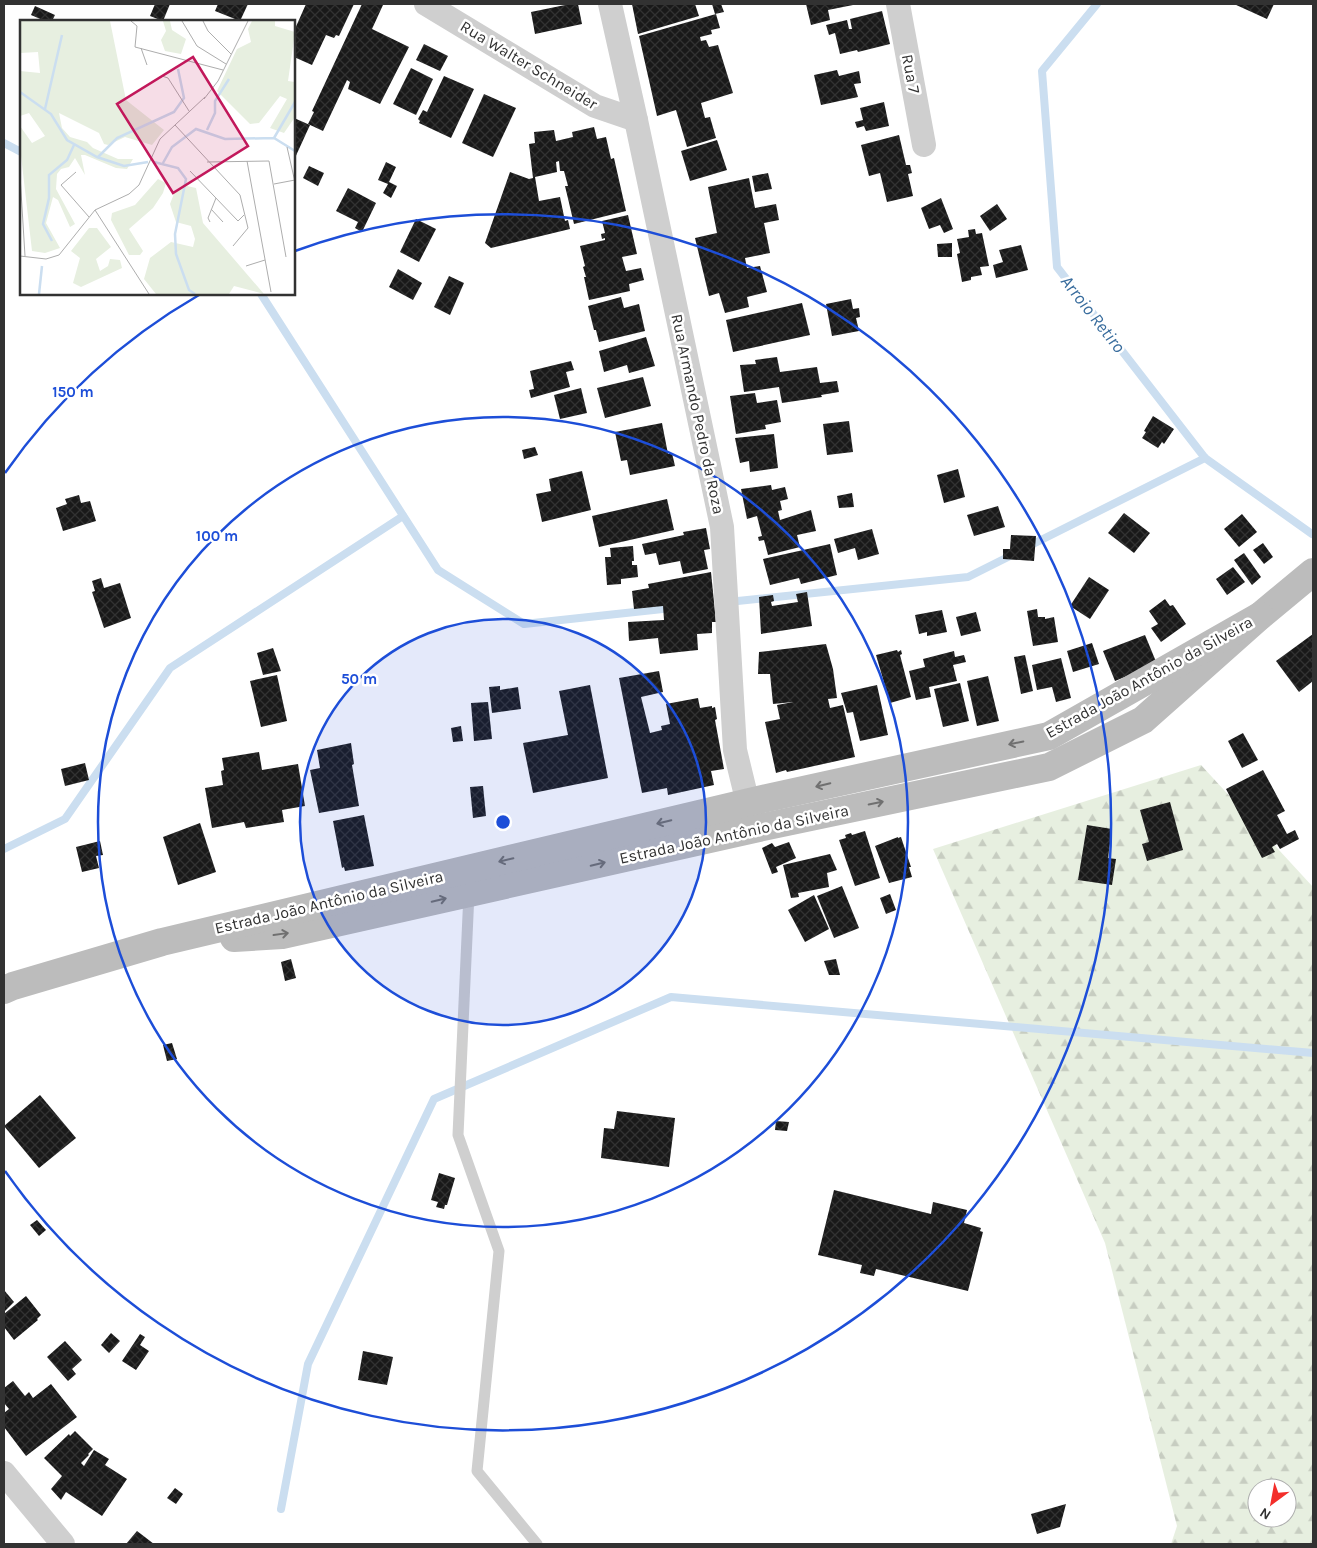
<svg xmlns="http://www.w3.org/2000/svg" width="1317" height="1548" font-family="Karla,sans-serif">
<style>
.forest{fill:url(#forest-firs);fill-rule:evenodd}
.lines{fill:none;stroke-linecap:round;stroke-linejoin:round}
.stream{stroke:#cbdef0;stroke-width:8}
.building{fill:url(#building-cross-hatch)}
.lane{stroke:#cfcfcf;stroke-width:11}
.street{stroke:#cfcfcf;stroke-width:24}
.secondary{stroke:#bcbcbc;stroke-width:28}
.oneway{stroke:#707070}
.ring{fill:none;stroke:#1d4ed8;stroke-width:2.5}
.labels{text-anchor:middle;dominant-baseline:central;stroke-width:5;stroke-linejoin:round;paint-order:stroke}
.street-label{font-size:16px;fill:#323232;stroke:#fff}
.water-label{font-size:18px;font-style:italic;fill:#386c9d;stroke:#fff}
.inset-river{fill:none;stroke:#cbdef0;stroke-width:2.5}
.inset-road{fill:none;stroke:#adadad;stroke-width:1}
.view{fill:#c2185b;fill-opacity:0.15;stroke:#c2185b;stroke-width:2.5}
.inset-edge{fill:none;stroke:#323232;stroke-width:2.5}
.centre{fill:#1d4ed8;stroke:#fff;stroke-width:2.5}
.ring-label{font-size:15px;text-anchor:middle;font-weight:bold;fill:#1d4ed8;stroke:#fff;stroke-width:5;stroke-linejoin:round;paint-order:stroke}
</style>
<defs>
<pattern id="forest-firs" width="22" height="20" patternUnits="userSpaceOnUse" patternTransform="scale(1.25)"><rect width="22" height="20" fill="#e7efe0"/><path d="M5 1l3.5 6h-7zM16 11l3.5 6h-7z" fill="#c7cdc1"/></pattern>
<pattern id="building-cross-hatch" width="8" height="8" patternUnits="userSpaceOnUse" patternTransform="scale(1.25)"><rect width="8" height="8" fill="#191919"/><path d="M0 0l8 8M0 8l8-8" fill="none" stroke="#323232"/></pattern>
</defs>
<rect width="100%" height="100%" fill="#fff"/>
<path class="forest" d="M1201 765 1313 887V1544H1171L1177 1526 1105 1243 933 849ZM1257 1488H1287V1518H1257Z"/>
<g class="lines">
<g class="stream">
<path d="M1097 4 1042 71 1057 267 1205 458 1312 534"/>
<path d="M4 143 21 152"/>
<path d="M261 294 438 570 524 624 672 608"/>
<path d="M1027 547 1205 458"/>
<path d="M728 602 968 577 1012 555"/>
<path d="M4 849 65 819 170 668 403 516"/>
<path d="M281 1509 308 1364 434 1099 671 997 1313 1053"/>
</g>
</g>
<g class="building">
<path d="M155 4H170L163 21 150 16Z"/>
<path d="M218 4H248L240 21 215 11Z"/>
<path d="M306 4H354L339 36 336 35 334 38 326 35 312 65 294 57V31Z"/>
<path d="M362 4H381L383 5 372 29 409 47 380 104 348 89 350 82 347 80 323 131 308 124 314 112 312 111Z"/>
<path d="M570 4H578L582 24 535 34 531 12Z"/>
<path d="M632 4H695L699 16 638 34Z"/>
<path d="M712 4H721L724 12 715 14Z"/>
<path d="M806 4H858L828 10 830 20 811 25Z"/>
<path d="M1234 4H1274L1267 19Z"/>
<path d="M35 6 55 15 52 21H45L31 15Z"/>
<path d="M882 11 890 44 858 52 857 50 840 54 835 33 829 35 826 25 847 20 849 29H852L850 19Z"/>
<path d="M716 14 720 28 711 30 712 34 700 37 701 41 706 40 709 47 718 45 733 93 701 103 705 118 710 117 716 138 687 147 676 110 657 116 639 36Z"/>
<path d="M424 44 448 56 440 71 416 60Z"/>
<path d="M411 68 433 79 416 115 393 104Z"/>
<path d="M837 70 839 76 859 71 861 83 854 84 858 97 821 105 814 75Z"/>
<path d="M444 76 474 89 451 138 419 123 420 121 418 119 423 110 427 112Z"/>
<path d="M484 94 516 108 493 157 462 143Z"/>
<path d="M884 102 889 126 866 131 864 126 857 128 855 122 863 120 860 108Z"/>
<path d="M294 118 310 125 294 160Z"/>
<path d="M594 127 597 139 606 137 611 159 614 158 626 211 574 224 565 186H568L564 171H560L559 161 556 162 557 172 535 177 539 201 560 197 565 221 568 220 570 229 491 248 485 243 510 172 529 179 533 178 529 144 535 143 534 132 554 130 556 141 573 137 572 132Z"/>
<path d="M899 135 906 165H910L912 173 908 174 913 196 887 202 880 173 869 176 861 145Z"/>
<path d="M717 140 727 170 690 181 681 151Z"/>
<path d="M386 162 396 167 389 182 397 186 391 198 383 193 388 184 378 180Z"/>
<path d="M309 166 324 173 318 186 303 178Z"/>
<path d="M768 173 772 189 755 192 752 176Z"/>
<path d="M749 178 755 208 776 204 779 220 764 223 770 253 745 258 747 268 760 266 767 292 747 297 749 307 725 313 719 293 709 296 695 238 717 233 708 187Z"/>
<path d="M348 188 376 203 362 232 355 228 358 222 336 211Z"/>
<path d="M941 198 953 229 944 233 940 225 929 229 921 208Z"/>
<path d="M997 204 1007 219 990 231 980 216Z"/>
<path d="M628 215 637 254 622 257 626 271 641 268 644 280 629 284 630 291 589 300 584 277H586L583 267 585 266 580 246 605 240V238L602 239 601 234 605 233 602 221Z"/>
<path d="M416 219 436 229 419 262 400 252Z"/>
<path d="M975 229 976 234 982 233 989 266 980 267 982 275 971 277V280L962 282 957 254 960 253 957 239 969 237 968 230Z"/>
<path d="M952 243V257H938L937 244Z"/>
<path d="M1021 245 1028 270 996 278 993 265 1003 262 999 250Z"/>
<path d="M398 269 422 283 413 300 389 287Z"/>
<path d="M449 276 464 283 450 315 434 307Z"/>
<path d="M621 297 624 308 639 304 645 331 599 342 596 330H594L588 306Z"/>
<path d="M851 299 853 309 859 308 860 317 856 318 859 331 832 336 826 304Z"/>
<path d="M802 303 810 335 733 352 726 320Z"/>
<path d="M646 337 655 366 629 373 627 365 604 372 599 351Z"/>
<path d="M777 357 780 372 817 367 820 383 837 381 839 392 821 395 822 397 782 403 779 387 744 392 740 365 756 364 755 360Z"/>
<path d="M571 361 574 370 566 372 570 387 531 398 529 390 534 389 530 371Z"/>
<path d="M643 377 651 406 605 418 597 388Z"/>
<path d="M581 388 587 413 560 419 554 395Z"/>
<path d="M755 393 757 403 777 400 781 422 765 425 766 429 736 434 730 396Z"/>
<path d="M1153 416 1174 429 1164 444 1162 442 1158 448 1142 438 1146 432 1144 431Z"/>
<path d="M849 421 853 452 827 455 823 424Z"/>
<path d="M662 423 668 454 672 453 675 466 630 475 627 460 621 461 615 432Z"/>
<path d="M774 434 778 468 750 472 749 461 740 463 735 438Z"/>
<path d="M535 447 538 455 524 459 522 450Z"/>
<path d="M958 469 965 497 944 503 937 475Z"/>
<path d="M582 471 591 510 542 522 536 494 551 491 549 479Z"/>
<path d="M771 485 772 490 785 487 788 499 780 501 782 510 778 511 780 520 811 510 816 531 797 535 800 547 768 555 764 540 759 541 758 537 762 536 757 516 747 519 741 489Z"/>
<path d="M852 493 854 507 839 508 837 496Z"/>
<path d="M79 495 81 503 90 501 96 521 63 531 56 508 67 504 65 499Z"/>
<path d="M667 499 674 530 599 547 592 516Z"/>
<path d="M998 506 1005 527 974 536 967 515Z"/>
<path d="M1124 513 1150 533 1134 553 1108 533Z"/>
<path d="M1242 514 1257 532 1239 547 1224 529Z"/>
<path d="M706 528 710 549 704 550 708 569 683 574 680 561 659 565 656 553 645 555 642 544 684 535 683 532Z"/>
<path d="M872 529 879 554 858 560 855 548 838 553 834 539Z"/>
<path d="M1011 535 1036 536 1034 561 1003 559V549H1010Z"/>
<path d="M1263 543 1273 557 1264 564 1253 550Z"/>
<path d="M830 544 837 575 801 584 799 578 770 585 763 559Z"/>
<path d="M633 546 634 561H632V565H637L638 577 621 579V584L607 585 605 557H611L610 548Z"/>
<path d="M1244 553 1261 577 1252 585 1234 560Z"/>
<path d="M1233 567 1245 582 1227 595 1216 579Z"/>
<path d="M711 572 716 622H712V633L697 634 698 650 660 654 658 638 629 641 628 622 664 620 663 606 634 609 632 591 649 588 648 584Z"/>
<path d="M1089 577 1109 590 1090 619 1070 606Z"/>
<path d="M101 578 104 588 120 583 131 618 104 628 92 592 95 591 92 581Z"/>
<path d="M807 592 812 626 761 634 759 597 773 595 774 601 771 602 772 606 798 602 796 594Z"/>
<path d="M1165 599 1170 606 1173 605 1186 624 1161 642 1151 628 1158 624 1149 611Z"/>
<path d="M1037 609 1038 617H1045V619L1054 617 1058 642 1033 646 1027 611Z"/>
<path d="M942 610 947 632 927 636V632L919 634 915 615Z"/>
<path d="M976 612 981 631 961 636 956 617Z"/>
<path d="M1313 634V681L1299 692 1276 661Z"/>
<path d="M1145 635 1157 664 1115 681 1103 651Z"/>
<path d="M1092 643 1099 664 1073 672 1067 651Z"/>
<path d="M826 644 833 669 837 698 828 699 830 708 843 705 855 757 787 772 786 770 776 773 765 722 780 719 777 705 793 702 773 704 770 674H758L759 652Z"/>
<path d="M273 648 281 671 263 675 257 653Z"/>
<path d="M897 650 898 652 901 650 902 654 900 655 911 697 890 703 876 655Z"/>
<path d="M954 651 955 657 964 655 966 662 953 665 957 681 929 687 931 697 916 700 909 671 925 667 923 659Z"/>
<path d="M1025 655 1033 691 1021 694 1014 657Z"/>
<path d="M1061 658 1071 698 1056 702 1052 687 1037 690 1032 665Z"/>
<path d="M659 671 663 692 641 697 650 733 662 730 661 726 670 724 666 704 698 698 700 708 712 706V708L715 707 717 719 715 720 724 769 711 771 714 785 668 795 667 788 642 793 619 678Z"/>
<path d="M277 675 287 721 261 727 250 681Z"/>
<path d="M988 676 999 721 977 726 967 681Z"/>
<path d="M960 683 969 721 943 727 934 689Z"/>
<path d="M590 685 608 778 533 793 523 743 568 735 559 691Z"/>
<path d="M877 685 888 735 860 741 853 712 847 713 841 693Z"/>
<path d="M500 686V690L518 687 521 709 492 713 489 687Z"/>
<path d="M488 702 492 739 474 741 471 703Z"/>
<path d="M461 726 463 741 453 742 451 728Z"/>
<path d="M1243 733 1258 760 1242 768 1228 741Z"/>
<path d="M351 743 354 764 352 765 359 806 319 813 310 770 320 768 317 750Z"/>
<path d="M259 752 262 770 298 764 305 806 282 810 284 822 246 828 244 822 212 828 205 788 223 785 221 771 224 770 222 758Z"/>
<path d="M85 763 89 780 65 786 61 769Z"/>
<path d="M1263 770 1285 811 1277 815 1287 834 1295 830 1299 839 1280 849 1277 844 1272 847 1275 852 1262 858 1226 789Z"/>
<path d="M483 786 486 816 473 818 470 787Z"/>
<path d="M1170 802 1183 850 1147 861 1142 844 1149 842 1140 810Z"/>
<path d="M364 815 374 866 345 871 344 867 342 868 333 821Z"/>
<path d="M200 823 216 872 178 885 163 837Z"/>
<path d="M1087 825 1112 829 1108 858 1116 859 1112 885 1078 880Z"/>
<path d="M865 831 880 878 855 886 839 840 846 838 845 835 851 833 852 835Z"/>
<path d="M898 837V838L901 837 911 867H909L912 877 889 883 875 846Z"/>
<path d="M100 841 103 855 96 856 99 868 82 872 76 847Z"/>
<path d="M789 842 796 858 776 867 778 872 772 874 762 848 772 843 775 847Z"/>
<path d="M830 854 837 870 827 873 829 887 798 893 799 897 791 898 783 865Z"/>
<path d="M842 886 859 928 834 938 817 896Z"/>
<path d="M890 894 896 910 886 914 880 898Z"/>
<path d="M814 895 829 929 805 942 788 910Z"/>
<path d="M291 959 296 978 285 981 281 962Z"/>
<path d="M836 959 840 975H829L824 961Z"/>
<path d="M172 1043 177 1059 167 1061 163 1045Z"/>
<path d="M40 1095 76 1138 39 1168 4 1126Z"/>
<path d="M617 1111 675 1118 669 1167 601 1158 604 1128 614 1129Z"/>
<path d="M776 1121 789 1122 787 1131 775 1130Z"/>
<path d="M439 1173 455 1178 447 1205H445L444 1209 436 1207 438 1202 431 1200Z"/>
<path d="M834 1190 931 1214 933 1202 967 1210 964 1223 981 1228 980 1231 983 1232 968 1291 876 1269 874 1276 860 1273 862 1265 818 1255Z"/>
<path d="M37 1220 46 1230 39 1236 30 1225Z"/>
<path d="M4 1290 14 1302 4 1312Z"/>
<path d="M26 1296 41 1315 37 1319 38 1320 14 1340 4 1327V1314Z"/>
<path d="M111 1333 120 1341 109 1353 101 1345Z"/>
<path d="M140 1334 145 1337 140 1345 149 1351 136 1370 122 1361Z"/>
<path d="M65 1341 82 1360 72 1369 76 1374 68 1381 47 1357Z"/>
<path d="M363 1351 393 1357 387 1385 358 1380Z"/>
<path d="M13 1381 25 1396 29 1392 33 1398 51 1384 77 1417 26 1456 4 1427V1413L9 1409 4 1403V1388Z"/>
<path d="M75 1431 93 1449 88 1454 89 1455 81 1463 84 1466 94 1450 109 1459 105 1465 127 1479 102 1516 66 1492 61 1500 51 1489 62 1476 44 1458 69 1434 70 1436Z"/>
<path d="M175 1488 183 1494 176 1504 167 1498Z"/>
<path d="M1066 1504 1060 1527 1037 1534 1031 1514Z"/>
<path d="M137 1531 154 1544H126Z"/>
</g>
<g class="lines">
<path class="lane" d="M469 893 458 1135 499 1251 477 1471 537 1544"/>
<g class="street">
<path d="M426 4 595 106 636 120"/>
<path d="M610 4 636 120 722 527 735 750 752 820"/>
<path d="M898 4 924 145"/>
<path d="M4 1473 63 1544"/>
</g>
<g class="secondary">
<path d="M234 938 282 935 754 829 1049 767 1143 720 1260 616 1313 572"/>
<path d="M4 990 13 986 162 942 749 802 1049 736 1260 616"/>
</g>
</g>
<defs><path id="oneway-shaft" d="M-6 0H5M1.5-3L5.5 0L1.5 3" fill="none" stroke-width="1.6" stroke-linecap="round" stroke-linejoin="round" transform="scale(1.25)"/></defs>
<g class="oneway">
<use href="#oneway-shaft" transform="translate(1016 743) rotate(168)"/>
<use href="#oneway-shaft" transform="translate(823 785) rotate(167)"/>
<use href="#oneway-shaft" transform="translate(876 803) rotate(-12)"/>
<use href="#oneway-shaft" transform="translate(664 822) rotate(167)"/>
<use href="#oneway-shaft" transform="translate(506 860) rotate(167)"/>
<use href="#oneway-shaft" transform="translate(598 864) rotate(-13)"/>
<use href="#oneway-shaft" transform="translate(439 900) rotate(-13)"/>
<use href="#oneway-shaft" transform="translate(281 934) rotate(-8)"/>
</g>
<circle cx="503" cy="822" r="203" fill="#1d4ed8" fill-opacity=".12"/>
<g class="ring">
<circle cx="503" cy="822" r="203"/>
<circle cx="503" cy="822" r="405"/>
<path d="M5 473A608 608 0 0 1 199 295M295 251A608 608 0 1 1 5 1171"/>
</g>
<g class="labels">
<g class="street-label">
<text transform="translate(529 65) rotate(31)">Rua Walter Schneider</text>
<text transform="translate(911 74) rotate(79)">Rua 7</text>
<text transform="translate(698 414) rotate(78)">Rua Armando Pedro da Roza</text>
<text transform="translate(1149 677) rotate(-29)">Estrada João Antônio da Silveira</text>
<text transform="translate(734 834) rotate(-12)">Estrada João Antônio da Silveira</text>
<text transform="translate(329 902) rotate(-13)">Estrada João Antônio da Silveira</text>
</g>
<g class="water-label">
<text transform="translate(1093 314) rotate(52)">Arroio Retiro</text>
</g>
</g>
<g transform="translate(20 20)">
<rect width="275" height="275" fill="#fff"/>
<path d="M0 1H90L106 80 144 110 132 125 105 117 88 125 84 124 79 113 39 93 42 108 50 117 67 122 73 128 98 139H113L107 149 96 148 65 135H61L65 155 55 138 49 147 41 149 37 154 36 169 55 204 50 207 38 180 33 177 26 203 40 228 25 233 12 231 0 127V106L12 123 25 116 9 93 0 96V51L20 53 18 32 0 33ZM143 1H150L152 10 166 19 161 34 145 31 141 20 146 11ZM232 1H255V6L275 12 268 61 275 62V97L264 113 250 108 267 79 260 76 239 103 230 104 197 71 217 29 231 22 228 9ZM138 159 146 163 143 173 133 188 109 209 123 231 120 235H109L91 200 92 193 115 185ZM167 166 176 168 183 203 244 274 214 266 209 274H136L124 259 130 238 151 222 173 227 175 219 171 206 156 202 150 184 155 171ZM69 208H77L91 227 76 239 80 251 88 246 90 239 100 240 102 248 61 267 53 263 60 238 51 231Z" fill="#e7efe0"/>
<path class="inset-river" d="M0 72 31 94 47 120 77 137 104 146 128 142M25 89 42 15M187 110 195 93V81L209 59M254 118 275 82M78 137 97 118 154 92 164 78 158 49M134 142 158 148 166 159 155 214 156 234 169 270 175 274M143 143 152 127 176 109 205 119 254 118 275 131M32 221 23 204 29 178V155L47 140 54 125M19 274 22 246"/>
<path class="inset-road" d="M111 1 117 6 115 27 203 50M162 1 177 26 206 44M183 1 188 11 211 34M121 28 127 45M142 56 148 58 169 91M184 79 198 61 228 1M155 105 220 175 228 208 213 226M267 127 275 162M227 141 251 272M187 142 249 141 266 237M170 151 218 201 224 195M56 152 41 165 69 197M0 155 5 236M254 164 275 160M191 189 203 202M75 190 129 274M190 202 188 198 196 178M0 236 26 239 39 235 75 190 109 174 119 165 140 119 185 77M226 246 245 240"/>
<path class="view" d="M173 37 228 126 153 173 97 84Z"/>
<rect width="275" height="275" class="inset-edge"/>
</g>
<circle cx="503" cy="822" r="8" class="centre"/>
<g class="ring-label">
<text x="73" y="397">150 m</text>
<text x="217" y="541">100 m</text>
<text x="359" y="684">50 m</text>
</g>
<rect width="1317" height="1548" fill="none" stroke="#323232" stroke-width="10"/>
<g transform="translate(1272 1503) rotate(212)"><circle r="24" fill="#ffffff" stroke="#adadad"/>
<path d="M0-4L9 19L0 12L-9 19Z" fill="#f32e2a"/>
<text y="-8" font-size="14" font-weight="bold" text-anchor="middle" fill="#323232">N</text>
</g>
</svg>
